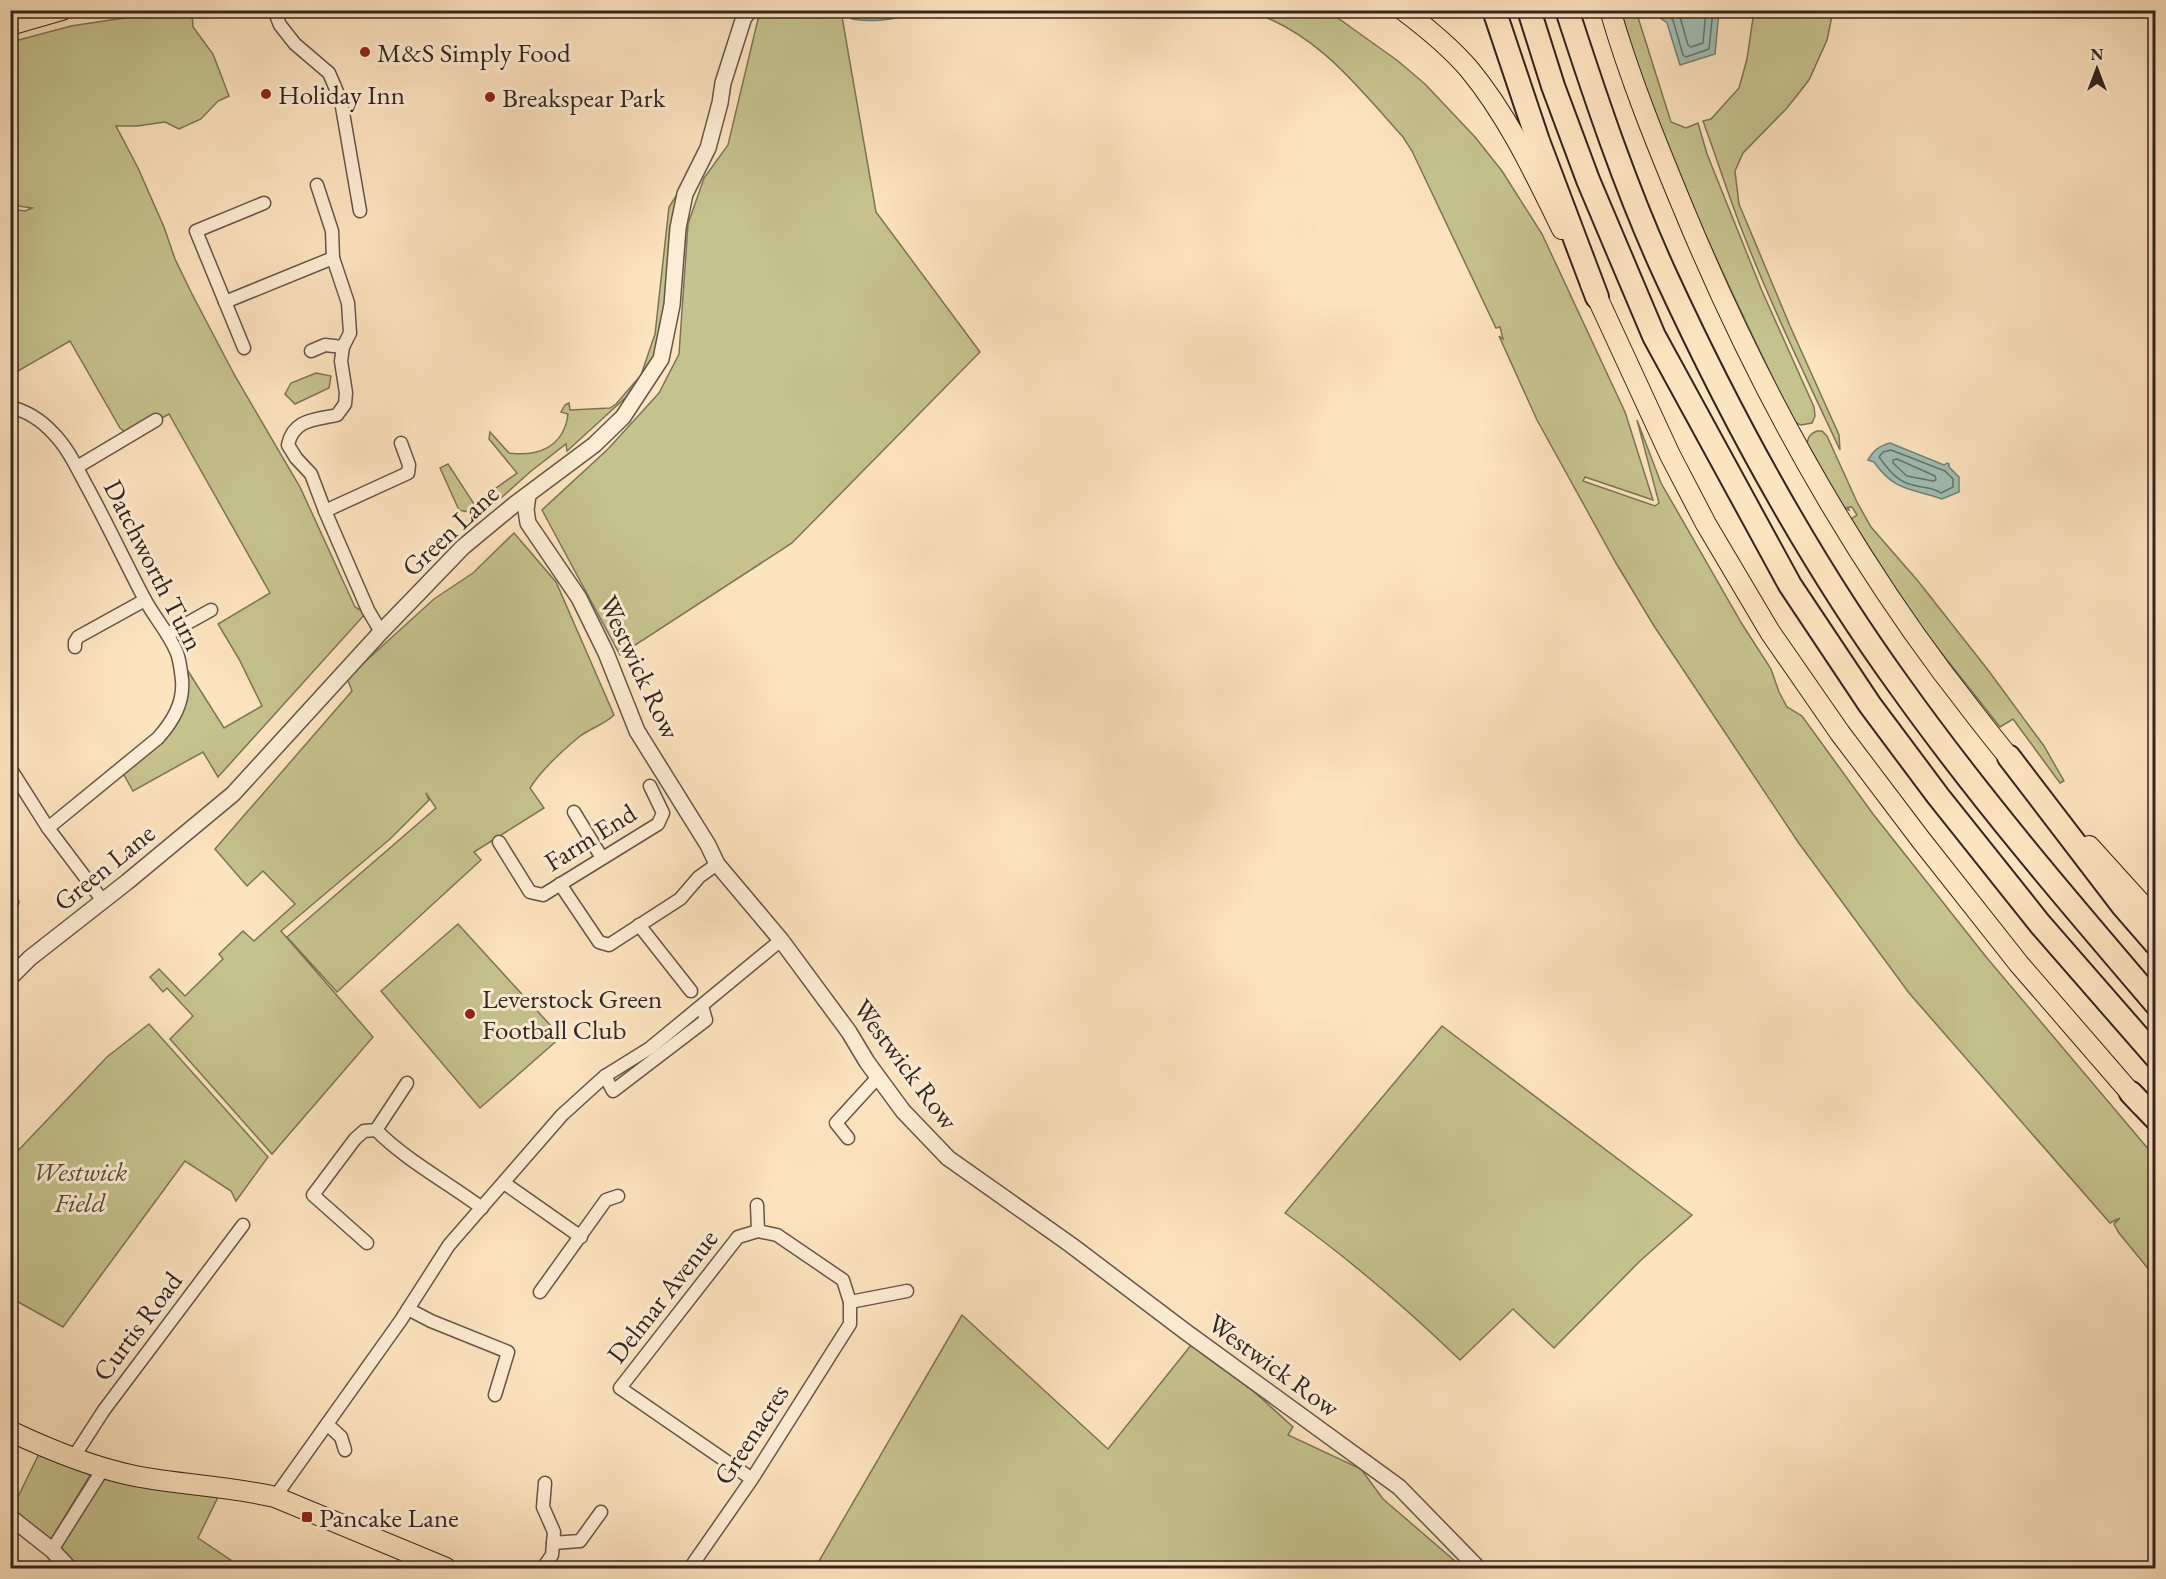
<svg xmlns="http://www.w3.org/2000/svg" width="2166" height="1579" font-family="'EB Garamond',serif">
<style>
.green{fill:#c5c28e;stroke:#7c7457;stroke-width:1.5}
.water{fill:#9fbeb4;stroke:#738179;stroke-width:1.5}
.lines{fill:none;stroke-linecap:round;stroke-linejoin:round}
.shore{stroke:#68726a;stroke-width:1.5}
.minor-casing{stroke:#655548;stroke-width:15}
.tertiary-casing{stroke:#655548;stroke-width:18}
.primary-casing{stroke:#322520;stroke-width:22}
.trunk-casing{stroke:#322520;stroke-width:22}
.motorway-casing{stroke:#322520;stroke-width:26}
.minor{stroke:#feedd6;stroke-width:12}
.tertiary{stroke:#feedd6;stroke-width:15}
.primary{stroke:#fde4c0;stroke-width:20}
.trunk{stroke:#fde4c0;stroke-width:20}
.motorway{stroke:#fde4c0;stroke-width:22}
.poi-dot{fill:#8f2418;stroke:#feedd6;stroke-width:2}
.labels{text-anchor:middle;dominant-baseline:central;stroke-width:6;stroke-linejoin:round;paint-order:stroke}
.poi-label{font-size:27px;fill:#322520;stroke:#feedd6;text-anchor:start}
.street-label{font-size:27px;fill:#322520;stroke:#feedd6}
.park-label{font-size:27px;font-style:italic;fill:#574c3c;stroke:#feedd6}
</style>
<rect width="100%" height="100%" fill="#fde4c0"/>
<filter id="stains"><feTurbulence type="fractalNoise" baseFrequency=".00333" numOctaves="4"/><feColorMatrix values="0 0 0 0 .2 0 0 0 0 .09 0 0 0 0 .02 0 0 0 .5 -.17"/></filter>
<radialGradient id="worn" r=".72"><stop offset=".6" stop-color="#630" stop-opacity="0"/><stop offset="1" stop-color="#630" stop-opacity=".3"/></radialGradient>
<g class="green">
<path d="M170 11H192L193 27 213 54 229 96 218 101 201 119 179 129 165 122 137 126H116L138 168 164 227 175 259 192 294 235 376 300 487 355 607 366 613 218 777 203 752 133 791 120 768 158 738 180 703 178 655 224 728 262 706 239 659 218 624 270 593 169 414 130 436 120 428 70 341 11 375V209L25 211 32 208 12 205 11 42 71 26Z"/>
<path d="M772 11H841L876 212 980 352 792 543 620 655 542 510 608 449 659 393 679 354 688 224 704 178 728 145 758 19Z"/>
<path d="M1248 11H1328L1398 61 1425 84 1475 137 1502 171 1542 234 1625 412 1653 500 1585 477 1583 481 1655 506 1659 503 1637 420 1661 483 1742 624 1771 669 1779 692 1787 707 1802 716 1873 814 1987 958 2155 1157V1277L2119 1233 2114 1224 2120 1218 2110 1223 1909 993 1798 842 1654 626 1616 563 1537 420 1499 336 1503 339 1500 327 1496 328 1412 151 1403 137C1358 87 1316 31 1248 11Z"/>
<path d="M1621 11H1636L1671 122 1686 128 1698 123 1707 154 1762 291 1814 407 1815 416 1812 423 1801 425 1794 422C1730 288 1662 155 1621 11Z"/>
<path d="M1754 11H1833L1827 40 1809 80 1787 108 1743 153 1735 171 1739 204 1790 326 1839 435 1840 450C1805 375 1769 301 1740 225 1727 191 1716 156 1703 121L1711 119 1739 88 1747 59Z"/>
<path d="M683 185 669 316 646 379 567 451 566 444 530 472 482 515 459 510 440 468 448 464 474 504 517 473 489 439 490 432 509 453C538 457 564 447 568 414L561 412 565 405 569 403 570 410 610 408 616 404 641 375 655 334 669 207Z"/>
<path d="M316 373 331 376 329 388 295 404 285 394 291 383Z"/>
<path d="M1817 431H1822L1827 436 1857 502 1871 527 1918 581 1988 670 2044 746 2064 781 2060 783 2013 719 2000 727 1917 622 1851 519 1857 515 1852 507H1848L1849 510 1844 507 1807 447C1807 439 1809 434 1817 431Z"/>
<path d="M514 533 556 582 614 715C604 725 590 728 579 737 562 751 542 769 530 788L544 808 474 852 481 860 337 992 287 937 436 808 426 793 429 800 390 839 281 931 373 1037 272 1154 170 1039 193 1016 167 988 163 992 150 977 159 969 185 996 223 959 219 954 243 931 254 941 295 904 263 871 247 886 215 849 352 691 347 678 434 599 473 573Z"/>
<path d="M458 924 561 1037 480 1108 381 991Z"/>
<path d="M149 1024 268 1157 236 1201 231 1191 185 1161 63 1327 11 1298V1158L107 1057Z"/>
<path d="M1442 1026 1692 1215 1640 1261 1554 1348 1513 1309 1460 1360C1405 1307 1347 1257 1285 1213Z"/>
<path d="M962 1315 1108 1449 1192 1344 1217 1358 1293 1427 1288 1435 1361 1469 1383 1499 1463 1568H815Z"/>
<path d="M39 1454 92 1472 50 1541 12 1509Z"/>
<path d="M103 1473 219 1495 198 1538 232 1561 226 1568H73L55 1550Z"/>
</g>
<g class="water">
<path d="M849 11V10L907 11V15C888 21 871 22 852 19Z"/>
<path d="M1657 11H1719L1715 54 1680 65 1667 23 1658 16Z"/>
<path d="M1890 443 1944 465 1947 463 1949 464V467L1959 477V492L1942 499C1911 488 1895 492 1874 462L1868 460C1874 450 1879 446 1890 443Z"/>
</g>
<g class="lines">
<g class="shore">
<path d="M1663 10 1673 20 1683 55 1686 57 1709 49 1713 10"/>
<path d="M1674 10 1680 17 1688 45 1691 47 1703 43 1706 10"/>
<path d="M1891 450 1945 471 1953 479V487L1941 493C1933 487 1922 488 1913 485 1897 482 1888 469 1879 457L1883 452Z"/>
<path d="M1897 459 1935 476 1936 480 1933 481 1907 476 1893 463V460Z"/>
</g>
<g class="minor-casing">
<g id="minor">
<path d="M274 10 280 25 295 44 329 73 341 101 360 211"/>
<path d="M317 185 332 231 333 258 348 303 350 333 343 347 341 361 346 393 345 404 337 415C315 420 293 419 288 445L296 458 311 474 325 511 368 610 381 632"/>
<path d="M225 302 333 258"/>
<path d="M244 348 196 231 264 203"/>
<path d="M311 351 325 345 343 347"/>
<path d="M10 407C27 411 42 421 53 433 67 447 76 466 85 483 106 521 124 560 144 598 154 617 169 633 177 653 180 661 181 672 182 680 184 703 173 721 158 738L48 828"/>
<path d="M77 467 156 420"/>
<path d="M325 511 408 473 409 465 401 443"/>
<path d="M168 634 211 610"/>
<path d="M75 647V642L78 637 145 600"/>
<path d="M10 768 48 828 103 901"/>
<path d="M574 812 602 858"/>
<path d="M499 842 530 892 543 895 658 824 663 813 650 786"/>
<path d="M560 884 599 942 609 945 680 899 699 877 717 864"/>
<path d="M10 903 12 902"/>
<path d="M639 925 691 991"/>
<path d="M605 1076 613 1091 706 1020 702 1006"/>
<path d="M376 1130C407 1161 447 1182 482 1208"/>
<path d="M848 1138 836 1123 878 1077"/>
<path d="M504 1183 581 1237"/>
<path d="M757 1205 758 1231"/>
<path d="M367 1243 313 1195 355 1139 364 1131 376 1130 407 1083"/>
<path d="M540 1292 606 1200 618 1196"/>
<path d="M850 1302 907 1291"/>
<path d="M408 1309 431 1321 508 1352 495 1395"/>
<path d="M328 1425 341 1437 345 1450"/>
<path d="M73 1458 104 1410 243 1225"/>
<path d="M275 1497 401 1320 449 1245 562 1115 605 1076 650 1048 781 940"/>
<path d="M553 1543 580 1541 601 1512"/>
<path d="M52 1550 103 1469"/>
<path d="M543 1568 552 1555 554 1532 543 1507 545 1483"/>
<path d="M690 1568 752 1479 850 1324V1302L843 1280 777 1235 758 1231 738 1237 620 1388 752 1479"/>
</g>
</g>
<g class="tertiary-casing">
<g id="tertiary">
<path d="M528 495 526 510 528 523 579 598 606 653 637 731 708 845 717 864 781 940 849 1032 867 1062 903 1111 948 1158 1071 1245 1186 1332 1399 1487 1478 1568"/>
<path d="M10 978 30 958 127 882 233 794 381 632 463 547 515 504 594 445 623 417 661 359 672 305 678 228 685 194 708 148 720 103 723 83 744 17 751 10"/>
<path d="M10 1517 52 1550 69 1568"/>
</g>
</g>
<g class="primary-casing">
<g id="primary">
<path d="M10 25 62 10"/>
<path d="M10 1431C50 1450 91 1467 135 1476 181 1485 229 1486 275 1497L446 1568"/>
</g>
</g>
<g class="trunk-casing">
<g id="trunk">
<path d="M1403 10C1427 28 1450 47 1469 69 1508 116 1535 174 1562 229"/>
<path d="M1610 10C1630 79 1657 145 1684 210 1752 374 1837 531 1943 673 1968 705 1992 738 2019 769"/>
<path d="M1591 284 1670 455 1706 524 1770 632 1840 733 1921 840 2019 964 2141 1105"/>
<path d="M2089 846 2156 920"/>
</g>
</g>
<g class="motorway-casing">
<g id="motorway">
<path d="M1494 10 1538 141 1597 297"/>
<path d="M1529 10 1553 86 1588 180 1654 336 1790 585 1870 705 1938 796 2040 924 2156 1057"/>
<path d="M1567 10C1596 99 1626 189 1665 274 1730 415 1808 559 1899 685 1978 796 2067 900 2156 1004"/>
<path d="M2009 757 2123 906 2156 944"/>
<path d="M2131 1093 2156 1119"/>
</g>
</g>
<use href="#minor" class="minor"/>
<use href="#tertiary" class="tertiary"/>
<use href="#primary" class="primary"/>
<use href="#trunk" class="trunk"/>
<use href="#motorway" class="motorway"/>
</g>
<g class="poi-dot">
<circle cx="365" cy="52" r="6"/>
<circle cx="266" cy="94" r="6"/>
<circle cx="490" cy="97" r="6"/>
<circle cx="470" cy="1014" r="6"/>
<rect x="301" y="1511" width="12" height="12" rx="3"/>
</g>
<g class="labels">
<g class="poi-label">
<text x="377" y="52">M&amp;S Simply Food</text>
<text x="278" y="94">Holiday Inn</text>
<text x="502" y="97">Breakspear Park</text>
<text x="482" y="998">Leverstock Green<tspan x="482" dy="31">Football Club</tspan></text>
<text x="319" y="1517">Pancake Lane</text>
</g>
<g class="street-label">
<text transform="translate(450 530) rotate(-43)">Green Lane</text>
<text transform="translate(154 565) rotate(63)">Datchworth Turn</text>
<text transform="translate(640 667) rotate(65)">Westwick Row</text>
<text transform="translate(590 837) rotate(-32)">Farm End</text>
<text transform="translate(104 867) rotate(-39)">Green Lane</text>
<text transform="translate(906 1064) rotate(53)">Westwick Row</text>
<text transform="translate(662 1296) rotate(-52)">Delmar Avenue</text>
<text transform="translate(137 1326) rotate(-53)">Curtis Road</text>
<text transform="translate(1274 1365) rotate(36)">Westwick Row</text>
<text transform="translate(751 1434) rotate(-57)">Greenacres</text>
</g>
<g class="park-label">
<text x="80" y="1171">Westwick<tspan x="80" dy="31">Field</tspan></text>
</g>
</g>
<rect width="2166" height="1579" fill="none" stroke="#fde4c0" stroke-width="36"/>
<rect x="12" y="12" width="2142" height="1555" fill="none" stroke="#322520" stroke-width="3"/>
<rect x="18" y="18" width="2130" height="1543" fill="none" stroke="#322520" stroke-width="1.5"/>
<g transform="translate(2097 69)" stroke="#feedd6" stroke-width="4.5" paint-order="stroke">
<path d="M0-4.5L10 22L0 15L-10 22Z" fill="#322520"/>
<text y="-9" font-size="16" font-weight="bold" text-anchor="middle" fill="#322520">N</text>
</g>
<rect width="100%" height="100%" filter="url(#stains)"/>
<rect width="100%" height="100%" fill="url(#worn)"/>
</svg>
